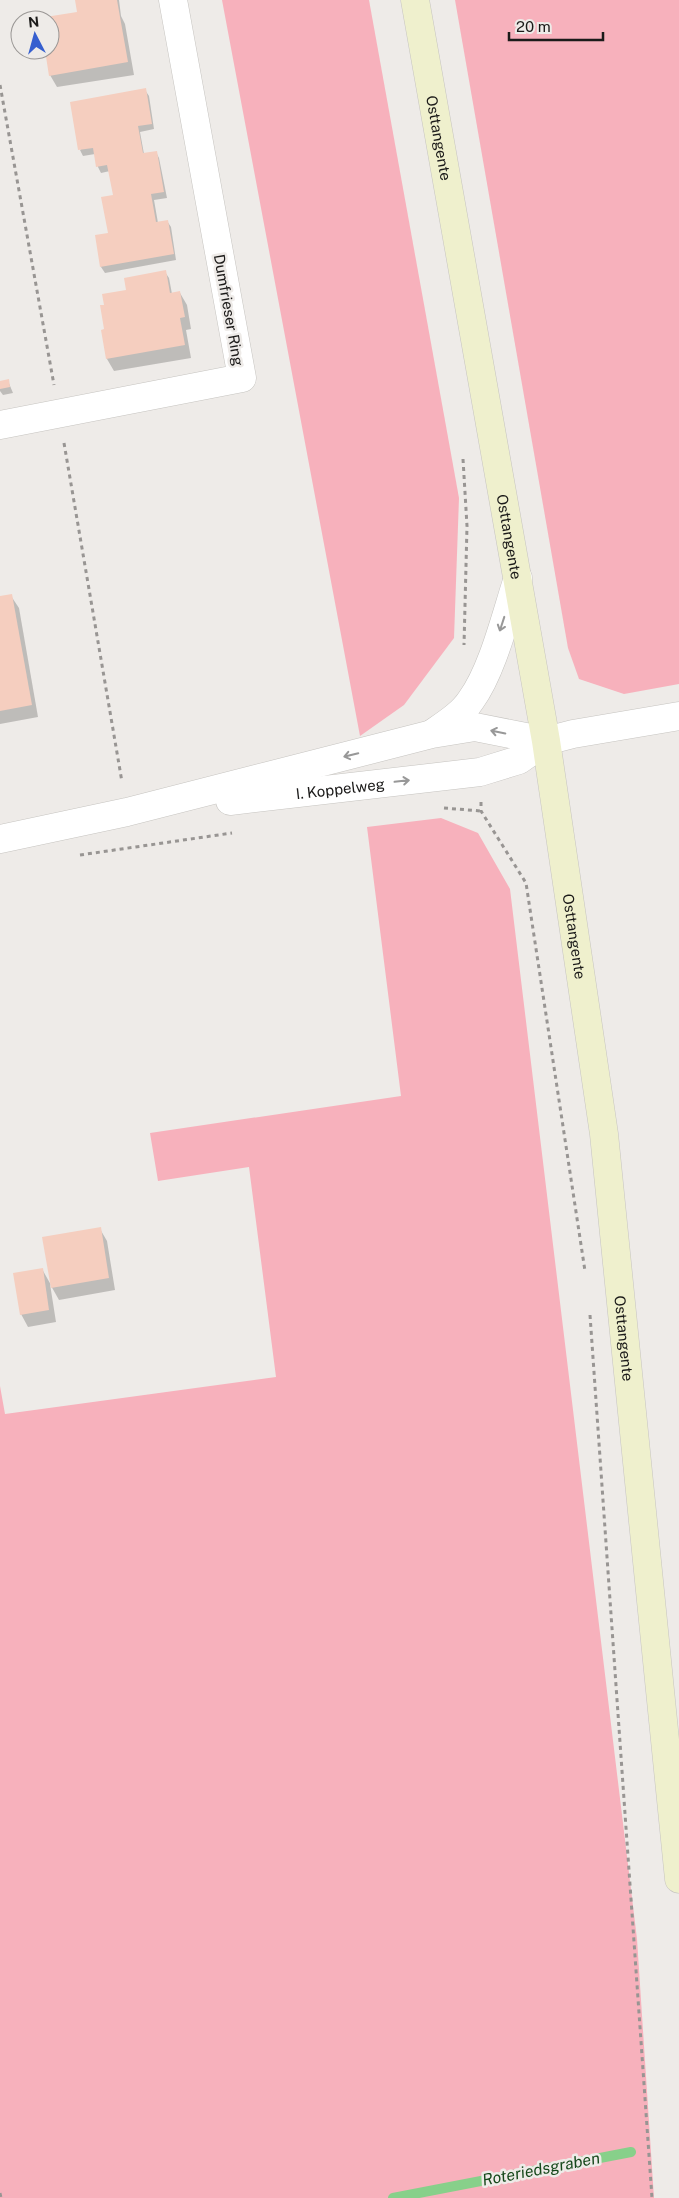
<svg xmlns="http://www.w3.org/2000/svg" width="679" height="2198" font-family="'Public Sans',sans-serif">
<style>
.green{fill:#f7b1bc}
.shadow{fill:#0003}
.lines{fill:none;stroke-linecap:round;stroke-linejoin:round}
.stream{stroke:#87d08a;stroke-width:10}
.building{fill:#f5cebf}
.minor-casing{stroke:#c6c4c0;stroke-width:29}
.tertiary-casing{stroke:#c6c4c0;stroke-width:29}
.secondary-casing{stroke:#c6c4c0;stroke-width:29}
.path{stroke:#989593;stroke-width:3;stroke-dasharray:4 4;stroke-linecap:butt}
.minor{stroke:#fff;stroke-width:28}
.tertiary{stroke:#fff;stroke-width:28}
.secondary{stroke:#eff0cd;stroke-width:28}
.oneway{stroke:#989898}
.labels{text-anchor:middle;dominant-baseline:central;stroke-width:5;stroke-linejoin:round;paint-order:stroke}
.street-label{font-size:15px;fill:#1b1a19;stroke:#eeebe8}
.water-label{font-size:16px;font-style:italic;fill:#16481b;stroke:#eeebe8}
</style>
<rect width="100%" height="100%" fill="#eeebe8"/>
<g class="green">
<path d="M222 0H369L459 498 454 638 404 705 360 736Z"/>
<path d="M455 0H679V684L624 694 579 679 568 648Z"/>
<path d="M441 818 478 833 510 889 637 1939 654 2198H0V1386L5 1414 276 1377 249 1167 158 1181 150 1133 401 1096 367 827Z"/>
</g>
<g class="shadow">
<path d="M76 0H119L121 16 125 24 134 75 57 87 50 75 46 50H50V20H41L78 13Z"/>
<path d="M145 90 149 96 154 129 140 132 144 154 156 152 159 158 167 198 154 200 158 223 167 221 171 227 176 260 105 273 101 267 109 234 114 196 110 171 101 173 98 167 95 154 83 156 80 150Z"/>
<path d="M165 272 169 278 172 294 180 293 187 305 191 329 186 330 191 358 114 371 107 359 102 331 106 330V305L127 291Z"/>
<path d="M8 381 13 393 3 395 0 391V383Z"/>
<path d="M11 596 19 608 38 717 0 724V598Z"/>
<path d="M100 1229 107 1241 115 1290 59 1300 50 1284 56 1322 28 1327 21 1314 42 1269 51 1285Z"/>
</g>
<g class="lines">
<path class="stream" d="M393 2198 631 2152"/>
</g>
<g class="building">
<path d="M75 0H117L128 62 49 76 45 50H50V20H39V18L77 12Z"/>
<path d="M146 88 152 124 138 126 143 153 157 151 164 192 151 194 156 222 168 220 174 254 100 267 95 235 108 233 101 197 113 195 107 165 96 167 93 148 78 150 70 102Z"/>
<path d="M166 270 170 293 180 291 185 317 180 318 185 345 106 359 101 330 104 329 100 305H104L102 294 126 290 124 278Z"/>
<path d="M9 379 10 387 0 389V381Z"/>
<path d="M12 594 32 705 0 711V596Z"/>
<path d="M101 1227 109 1278 51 1288 42 1237Z"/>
<path d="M43 1268 49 1310 20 1315 13 1273Z"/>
</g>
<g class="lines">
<g class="minor-casing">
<g id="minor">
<path d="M0 425 242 378 173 0"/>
<path d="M546 741 573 734 679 716"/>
</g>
</g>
<g class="tertiary-casing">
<g id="tertiary">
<path d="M433 733C446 724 462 714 471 700 493 670 506 614 518 578"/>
<path id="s1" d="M230 801 480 772 519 760 546 741"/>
<path d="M0 839 127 812 432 734 475 727 546 741"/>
</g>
</g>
<g class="secondary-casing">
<g id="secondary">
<path id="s2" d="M415 0 546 741 604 1134 679 1879"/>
</g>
</g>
<g class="path">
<path d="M0 85 54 385"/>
<path d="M64 443 122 782"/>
<path d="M463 459 467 526 464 645"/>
<path d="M481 802V811L526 883 585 1271"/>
<path d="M444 808 481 811"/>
<path d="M80 855 232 833"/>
<path d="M590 1315 652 2198"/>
<path d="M0 2193 1 2198"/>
</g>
<use href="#minor" class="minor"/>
<use href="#tertiary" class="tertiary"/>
<use href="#secondary" class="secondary"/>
</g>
<defs><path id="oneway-shaft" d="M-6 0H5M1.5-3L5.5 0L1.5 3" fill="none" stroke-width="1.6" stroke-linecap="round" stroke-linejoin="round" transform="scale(1.25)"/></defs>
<g class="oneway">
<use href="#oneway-shaft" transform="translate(502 624) rotate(108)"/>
<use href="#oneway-shaft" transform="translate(498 732) rotate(-168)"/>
<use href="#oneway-shaft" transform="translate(351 755) rotate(166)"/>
<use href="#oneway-shaft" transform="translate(402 781) rotate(-6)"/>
</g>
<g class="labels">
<g class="street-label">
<text stroke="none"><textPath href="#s2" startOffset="140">Osttangente</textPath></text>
<text transform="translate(229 310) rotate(80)">Dumfrieser Ring</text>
<text stroke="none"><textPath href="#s2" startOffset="545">Osttangente</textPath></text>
<text stroke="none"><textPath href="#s1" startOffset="111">I. Koppelweg</textPath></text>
<text stroke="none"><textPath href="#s2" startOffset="950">Osttangente</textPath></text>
<text stroke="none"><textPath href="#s2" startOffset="1355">Osttangente</textPath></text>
</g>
<g class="water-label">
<text transform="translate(541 2169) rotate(-11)">Roteriedsgraben</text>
</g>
</g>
<g transform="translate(35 35) rotate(354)"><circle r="24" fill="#eeebe8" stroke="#9a9795"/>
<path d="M0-4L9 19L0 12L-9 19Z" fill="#365fcf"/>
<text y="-8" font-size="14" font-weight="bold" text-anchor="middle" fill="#1b1a19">N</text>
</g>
<path d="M509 32v8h94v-8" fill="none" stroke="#1b1a19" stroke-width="2.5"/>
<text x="516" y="32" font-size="15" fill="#1b1a19" stroke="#eeebe8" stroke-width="4" paint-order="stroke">20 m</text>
</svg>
